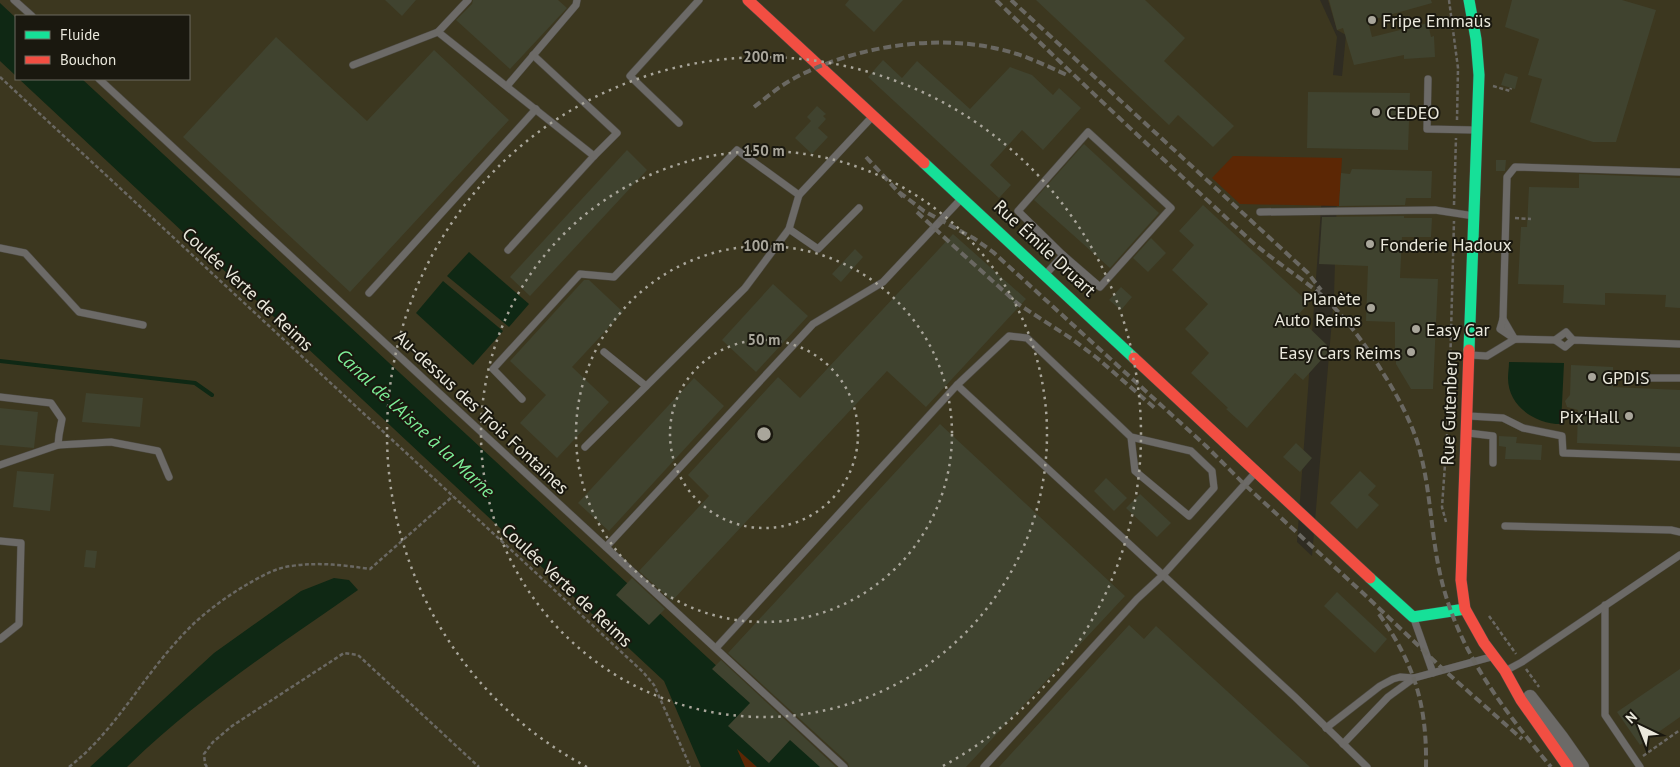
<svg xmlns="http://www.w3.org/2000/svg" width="1680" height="767" font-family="'PT Sans',sans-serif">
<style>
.built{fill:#3c371f;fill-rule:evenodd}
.green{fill:#5c2705}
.water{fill:#0f2814}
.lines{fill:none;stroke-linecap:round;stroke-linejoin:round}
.stream{stroke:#0f2814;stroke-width:4}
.building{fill:#40432f}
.lane-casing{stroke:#4c4941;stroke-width:8}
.street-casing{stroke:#4c4941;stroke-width:15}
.fast-casing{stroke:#4c4941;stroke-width:12}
.jam-casing{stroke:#4c4941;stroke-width:12}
.path{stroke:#6a6863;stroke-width:2.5;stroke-dasharray:4 2.5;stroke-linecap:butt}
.lane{stroke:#6c6a67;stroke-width:7}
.street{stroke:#6c6a67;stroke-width:14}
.fast{stroke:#16e098;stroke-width:11}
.jam{stroke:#f24e42;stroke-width:11}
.rail{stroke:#6a6862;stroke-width:4;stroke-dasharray:8 4;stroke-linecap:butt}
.ring{fill:none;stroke:#a9a69b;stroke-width:2.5;stroke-dasharray:2.5 5}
.poi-dot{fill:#a9a69b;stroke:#1a180f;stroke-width:2}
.labels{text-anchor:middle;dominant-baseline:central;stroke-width:4;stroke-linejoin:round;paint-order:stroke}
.poi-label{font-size:18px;fill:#eae8dc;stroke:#1a180f;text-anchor:start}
.street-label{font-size:18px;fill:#eae8dc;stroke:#1a180f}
.water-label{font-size:19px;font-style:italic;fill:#7ced96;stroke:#1a180f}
.centre{fill:#a9a69b;stroke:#1a180f;stroke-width:2.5}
.ring-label{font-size:15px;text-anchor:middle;font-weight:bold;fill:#a9a69b;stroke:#1a180f;stroke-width:4;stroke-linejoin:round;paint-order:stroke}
</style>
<rect width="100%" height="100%" fill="#2f2c22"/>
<path class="built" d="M0 0H1320L1337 37 1333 75 1342 76 1346 35 1337 30 1328 0H1680V767H0ZM16 16H189V79H16ZM1338 159 1334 296 1312 556 1297 542 1323 181Z"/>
<g class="green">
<path d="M1233 156 1342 158 1339 206 1240 204 1212 178Z"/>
<path d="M736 748 757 767H745Z"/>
</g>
<g class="water">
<path d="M0 3 16 18V76L0 61Z"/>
<path d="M19 79H82L826 767H757L737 749 745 767H701L664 681Z"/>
<path d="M469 252 529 304 509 327 447 276Z"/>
<path d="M443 281 503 331 473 365 416 313Z"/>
<path d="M1509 362 1564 363 1561 424C1535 424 1508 406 1508 378 1508 373 1509 367 1509 362Z"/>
<path d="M334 578 349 580 358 590C278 646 196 699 127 767H90L214 653 301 591Z"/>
</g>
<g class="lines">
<path class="stream" d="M0 361 195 383 212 395"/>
</g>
<g class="building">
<path d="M385 0H416L402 16Z"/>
<path d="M473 0H558L567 8 510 69 456 20 472 4Z"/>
<path d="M849 0H903L874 32 845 5Z"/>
<path d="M1036 0H1145L1185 38 1164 61 1234 126 1213 147 1178 115 1169 125Z"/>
<path d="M1329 0H1431L1432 3 1368 21 1372 37 1428 23 1431 37 1434 36 1435 57 1404 59V55L1354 65 1343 28 1337 30Z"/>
<path d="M1512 0H1622L1656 10 1616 142H1593L1530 122 1542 79 1528 75 1539 39 1505 27Z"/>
<path d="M276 37 367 121 434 50 509 120 350 292 183 137Z"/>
<path d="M883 60 902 78 917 61 970 109 1010 67 1032 75 1053 95 1059 88 1081 108 1043 150 1022 130 990 165 1011 185 999 198 868 77Z"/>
<path d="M1505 73 1518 77 1515 89 1501 85Z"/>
<path d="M1308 92 1410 93 1408 150 1307 148Z"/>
<path d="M817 106 826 114 823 116 826 119 818 128 828 137 812 154 795 138 811 121 807 117Z"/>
<path d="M1084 144 1159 213 1110 268 1034 200Z"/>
<path d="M627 150 647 170 530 296 510 277Z"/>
<path d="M1496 160H1506L1505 171H1496Z"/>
<path d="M1352 169 1432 171 1431 198H1406L1405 205 1339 206 1341 173 1350 174Z"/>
<path d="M1579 174 1680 178V308L1665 307 1666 295 1605 293V305L1563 303 1564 285 1518 284 1521 227H1527L1529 187 1579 188Z"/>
<path d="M1203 205 1309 303 1297 316 1331 349 1303 380 1295 373 1247 428 1226 409 1228 408 1191 373 1209 353 1185 329 1208 304 1172 270 1194 245 1179 231Z"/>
<path d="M1404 216V218H1432L1431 237H1402L1400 278 1438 279 1433 389H1411L1396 364V350L1395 349V322L1366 321 1368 266 1319 264 1322 217Z"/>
<path d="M953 234 1026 299 926 407 887 371 672 601 639 571 709 496 688 475 778 377 800 398Z"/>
<path d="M1151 238 1166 253 1148 272 1133 258Z"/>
<path d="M855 249 863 257 841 282 832 274Z"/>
<path d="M584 280H589L623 312 572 367 609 402 557 458 520 423 546 395 510 361Z"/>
<path d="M773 284 808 316 756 372 722 340Z"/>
<path d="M1121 287 1132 297 1121 310 1109 300Z"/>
<path d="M1571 365 1613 367V387L1680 390V447L1577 443 1578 410 1567 407 1565 401 1570 395Z"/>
<path d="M694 378 724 406 609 531 578 503Z"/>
<path d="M86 393 143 398 140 427 82 422Z"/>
<path d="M0 408 38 412 34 448 0 445Z"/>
<path d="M940 424 1125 596 966 767H849L848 763 728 653Z"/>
<path d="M1499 436 1517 437 1516 443 1542 445 1541 460 1505 459 1506 447 1499 446Z"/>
<path d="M1296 443 1312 458 1300 472 1283 457Z"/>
<path d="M17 471 54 474 50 511 13 507Z"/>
<path d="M1360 471 1376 486 1368 495 1379 505 1357 529 1330 503Z"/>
<path d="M1106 478 1127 498 1114 511 1094 491Z"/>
<path d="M1140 494 1171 523 1157 537 1126 508Z"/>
<path d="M86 550 97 551 95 568 84 567Z"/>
<path d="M632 578 665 609 649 625 616 595Z"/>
<path d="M1337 592 1387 639 1375 653 1324 606Z"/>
<path d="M1129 625 1144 639 1156 626 1310 767H999Z"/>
<path d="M721 660 836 767H820L790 740 769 763 728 726 750 703 712 669Z"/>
<path d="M1680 669V717L1640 745 1617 712Z"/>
</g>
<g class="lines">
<g class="lane-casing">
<g id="lane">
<path d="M14 0 32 16"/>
<path d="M438 32 594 156 508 250"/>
<path d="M533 55 617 133 594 156"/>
<path d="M353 65 438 32 468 0"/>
<path d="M99 79 844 767"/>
<path d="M1428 79 1427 129 1474 130"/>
<path d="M507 86 576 5 577 0"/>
<path d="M679 123 630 76 699 0"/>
<path d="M1088 132 1171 208 1100 287 1063 255 1018 211Z"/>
<path d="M1260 212 1435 210 1474 216"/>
<path d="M789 229 818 249 859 208"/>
<path d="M0 248 25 253 79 312 143 325"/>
<path d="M1046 274 1063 255"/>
<path d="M369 293 536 109"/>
<path d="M1503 319 1514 338"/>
<path d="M1515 339 1500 329 1503 319 1507 177 1515 167 1680 172"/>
<path d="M1555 340 1566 332 1573 340"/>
<path d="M604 352 646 386"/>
<path d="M1470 355 1487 356 1515 339 1555 340 1565 347 1573 340 1680 344"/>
<path d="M1627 378H1680"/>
<path d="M957 385 1295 697 1367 767"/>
<path d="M0 397 51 403 62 419 59 435 58 445"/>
<path d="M522 399 493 369 580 274 614 277 737 150 799 195 871 118"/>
<path d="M1469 416 1503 418 1523 428 1562 436 1563 453 1680 457"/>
<path d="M1468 433 1493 436V463"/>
<path d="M585 447 745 288 789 229 799 195"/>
<path d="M0 465 58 445 111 442 158 451 169 477"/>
<path d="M1505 526 1671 530 1680 532"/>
<path d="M0 541 21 543 19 624 0 639"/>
<path d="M606 547 813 324 883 282 961 199"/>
<path d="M1605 605V715L1640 767"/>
<path d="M1414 619 1433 673"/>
<path d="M716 648 957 385 1009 336 1027 338 1131 437 1191 451 1212 471 1214 488 1189 516 1135 471 1131 437"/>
<path d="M1507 670 1522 662 1680 555"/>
<path d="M1326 728 1380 686 1393 679 1400 677 1414 678"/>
<path d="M1343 744 1388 697 1414 678 1491 657"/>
<path d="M984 767 1137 599 1163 575 1255 473"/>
</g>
</g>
<g class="street-casing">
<path id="street" d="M1530 697 1561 737 1582 767"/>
</g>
<g class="fast-casing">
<g id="fast">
<path d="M1469 0 1476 39 1479 75 1469 350"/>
<path d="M924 163 1134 358"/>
<path d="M1370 578 1413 617 1465 609"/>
</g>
</g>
<g class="jam-casing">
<g id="jam">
<path d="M748 0 924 163"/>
<path d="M1469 350 1461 580 1465 609 1484 643 1505 671 1521 700 1568 767"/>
<path d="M1134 358 1370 578"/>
</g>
</g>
<g class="path">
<path d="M1449 0 1458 68 1457 120"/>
<path d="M0 77 643 672 654 685 686 757 690 767"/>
<path d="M1493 86 1510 91 1511 88"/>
<path d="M1454 205 1456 138"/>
<path d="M1515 218 1531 219"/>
<path d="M1446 522 1442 507 1449 407 1454 221"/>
<path d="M1489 616 1516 654"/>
<path d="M1526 669 1539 687"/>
<path d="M1643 756 1680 730"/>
<path d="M69 767C114 732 140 681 178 640 197 618 221 600 246 585 260 577 275 568 291 566 320 562 342 565 370 569L453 496"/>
<path d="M207 767 205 764 204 754 213 742 232 726 344 653 358 655 479 767"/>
</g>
<use href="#lane" class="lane"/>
<use href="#street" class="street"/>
<use href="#fast" class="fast"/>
<use href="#jam" class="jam"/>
<g class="rail">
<path d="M996 0C1079 81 1164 160 1249 239 1271 259 1296 274 1319 293 1341 311 1368 348 1383 373 1396 393 1408 416 1416 438 1431 483 1430 532 1441 578 1459 653 1503 709 1551 767"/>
<path d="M1011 0 1308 273 1321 290"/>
<path d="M754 107C766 98 777 88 791 80 849 48 929 34 994 48 1021 53 1045 65 1069 76"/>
<path d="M866 157 903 197"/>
<path d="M899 192 924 211 975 239 993 252 1206 446 1245 485 1364 594 1444 670 1522 739"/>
<path d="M917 212 946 239 1018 304 1072 339 1097 358 1157 410"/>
<path d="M1379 614C1415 665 1427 705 1426 767"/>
</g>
</g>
<g class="ring">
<circle cx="764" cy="434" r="94"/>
<circle cx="764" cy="434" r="188"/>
<circle cx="764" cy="434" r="283"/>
<path d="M587 767A377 377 0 1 1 941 767"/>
</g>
<g class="poi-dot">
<circle cx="1372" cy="20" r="5"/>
<circle cx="1376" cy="112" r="5"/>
<circle cx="1370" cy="244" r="5"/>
<circle cx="1371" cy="308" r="5"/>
<circle cx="1416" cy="329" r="5"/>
<circle cx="1411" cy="352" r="5"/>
<circle cx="1592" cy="377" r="5"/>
<circle cx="1629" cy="416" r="5"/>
</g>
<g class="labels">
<g class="poi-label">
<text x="1382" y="20">Fripe Emmaüs</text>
<text x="1386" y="112">CEDEO</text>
<text x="1380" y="244">Fonderie Hadoux</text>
<text x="1361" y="298" text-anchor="end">Planète<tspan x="1361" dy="21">Auto Reims</tspan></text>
<text x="1426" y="329">Easy Car</text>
<text x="1401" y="352" text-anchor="end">Easy Cars Reims</text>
<text x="1602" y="377">GPDIS</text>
<text x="1619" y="416" text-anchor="end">Pix'Hall</text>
</g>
<g class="street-label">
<text transform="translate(1045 248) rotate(43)">Rue Émile Druart</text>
<text transform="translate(248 289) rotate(43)">Coulée Verte de Reims</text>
<text transform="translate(1449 408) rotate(-88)">Rue Gutenberg</text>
<text transform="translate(482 412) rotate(43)">Au-dessus des Trois Fontaines</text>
<text transform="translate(567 585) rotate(43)">Coulée Verte de Reims</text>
</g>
<g class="water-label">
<text transform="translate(416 423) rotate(43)">Canal de l'Aisne à la Marne</text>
</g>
</g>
<circle cx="764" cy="434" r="8" class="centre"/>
<g class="ring-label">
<text x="764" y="62">200 m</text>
<text x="764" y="156">150 m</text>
<text x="764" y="251">100 m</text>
<text x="764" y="345">50 m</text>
</g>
<rect x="15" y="15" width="175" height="65" fill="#1a180f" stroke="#6d6b61"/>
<rect x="25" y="31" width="25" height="8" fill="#16e098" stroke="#6d6b61"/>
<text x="60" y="40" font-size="15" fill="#eae8dc">Fluide</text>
<rect x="25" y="56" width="25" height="8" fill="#f24e42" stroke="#6d6b61"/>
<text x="60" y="65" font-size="15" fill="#eae8dc">Bouchon</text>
<g transform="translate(1640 727) rotate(317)" stroke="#1a180f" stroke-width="4" paint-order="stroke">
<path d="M0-4L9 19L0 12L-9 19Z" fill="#eae8dc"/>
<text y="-8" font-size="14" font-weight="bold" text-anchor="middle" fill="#eae8dc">N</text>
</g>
</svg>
